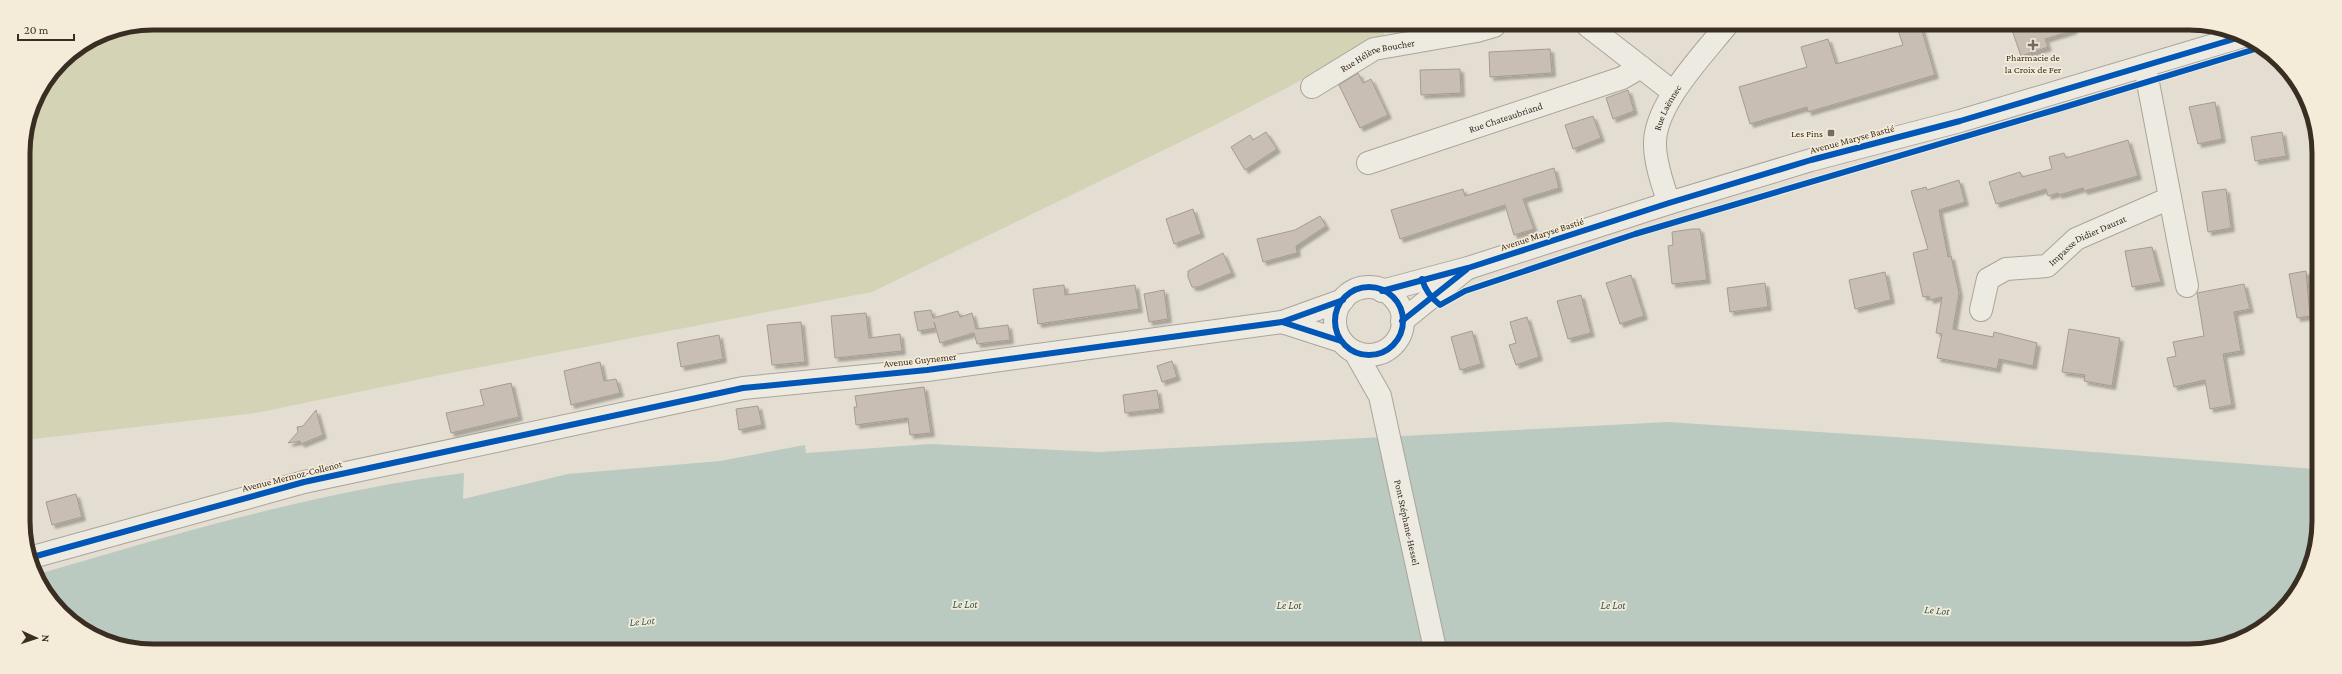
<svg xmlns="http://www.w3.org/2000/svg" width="2342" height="674" font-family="'Crimson Pro',serif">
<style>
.green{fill:#d4d3b5}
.water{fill:#bbcac1}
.building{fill:#c8beb3;stroke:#a59b91;filter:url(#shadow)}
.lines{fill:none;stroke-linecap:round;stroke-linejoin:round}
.minor-casing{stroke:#aaa49a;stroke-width:24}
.minor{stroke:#edeae2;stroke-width:22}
.cycleway-casing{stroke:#f4ecd9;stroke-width:8}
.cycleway{stroke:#0057b8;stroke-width:6}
.poi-dot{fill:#766b60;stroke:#f4ecd9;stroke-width:1.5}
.labels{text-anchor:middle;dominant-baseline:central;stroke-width:3.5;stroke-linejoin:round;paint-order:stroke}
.street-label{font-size:10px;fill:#3a2d22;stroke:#f4ecd9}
.poi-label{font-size:10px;fill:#3a2d22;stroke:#f4ecd9}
.water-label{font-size:11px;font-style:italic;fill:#325855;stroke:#f4ecd9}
.rim{fill:none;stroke:#3a2d22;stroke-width:5}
</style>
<defs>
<filter id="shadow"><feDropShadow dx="3.5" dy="3.5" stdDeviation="1" flood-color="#0004"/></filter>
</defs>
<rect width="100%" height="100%" fill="#e4ded2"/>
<g class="green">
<path d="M153 23 1382 26 1385 37 1211 127 872 292 455 372 256 413 25 440 23 145 33 103 61 61 103 33Z"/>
<path d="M2312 345H2316L2315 430H2313Z"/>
</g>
<path class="water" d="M1668 422 1924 439 2315 469V555L2297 593 2275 619 2239 641 2197 651 119 647 61 613 35 575C176 534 318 491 464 473L463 499 568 474 720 461 805 445 806 453 930 444 1098 452Z"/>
<g class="building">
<path d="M1897 27H1921L1935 75 1808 112 1807 107 1750 124 1739 87 1807 67 1801 47 1828 39 1836 64 1903 45Z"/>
<path d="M2011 27H2073L2074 30 2045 39 2048 47 2021 56Z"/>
<path d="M1550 49 1552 73 1490 77 1489 52Z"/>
<path d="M1460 69 1461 93 1421 95 1420 70Z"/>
<path d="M1358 73 1363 83 1371 79 1388 115 1360 128 1339 85Z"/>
<path d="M1628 90 1634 111 1613 119 1606 98Z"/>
<path d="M2215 102 2222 139 2198 144 2189 107Z"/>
<path d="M1593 116 1601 138 1573 149 1565 125Z"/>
<path d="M1266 132 1277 149 1245 170 1231 147 1250 135 1253 140Z"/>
<path d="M2282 132 2286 156 2255 161 2251 137Z"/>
<path d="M2128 140 2138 176 2084 191 2083 188 2059 195 2058 193 2048 196 2046 189 1996 204 1989 182 2020 172 2022 177 2052 169 2049 157 2064 153 2066 158Z"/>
<path d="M1554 168 1559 188 1523 199 1534 229 1514 235 1505 205 1400 239 1391 210 1463 189 1465 196Z"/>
<path d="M1959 180 1965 202 1939 210 1948 257 1951 256 1959 293 1953 329 1993 337 1994 332 2037 343 2033 366 1999 359 1997 369 1937 358 1942 334 1936 333 1942 297 1930 300 1929 296 1923 297 1913 253 1928 249 1911 191 1926 187 1927 190Z"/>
<path d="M2226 189 2231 228 2208 232 2202 192Z"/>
<path d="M1193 209 1201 234 1174 244 1166 219Z"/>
<path d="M1320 216 1326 226 1296 246 1297 253 1263 262 1257 239 1295 230Z"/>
<path d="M1692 229H1700L1707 280 1672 284 1668 246 1673 245 1672 232Z"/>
<path d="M2152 247 2161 282 2132 287 2125 251Z"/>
<path d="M1223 253 1232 273 1198 287H1192L1188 277V271Z"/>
<path d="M2306 271 2310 316 2297 318 2289 274Z"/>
<path d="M1885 272 1891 300 1855 309 1849 280Z"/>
<path d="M1631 275 1644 316 1620 324 1606 283Z"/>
<path d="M1765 283 1768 307 1730 312 1727 288Z"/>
<path d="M2244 284 2250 309 2234 312 2241 351 2223 354 2232 405 2210 409 2205 380 2174 387 2167 358 2176 356 2173 342 2204 336 2197 293Z"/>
<path d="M1064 285 1065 295 1135 285 1139 309 1038 324 1033 289Z"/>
<path d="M1164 290 1168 319 1149 322 1144 294Z"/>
<path d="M1581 295 1591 333 1568 339 1557 301Z"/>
<path d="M931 310 933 318 958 311 960 317 972 313 976 329 1008 325 1010 340 977 344 974 333 940 343 934 322 936 328 918 331 914 312Z"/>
<path d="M866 313 869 338 900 334 902 351 835 358 831 316Z"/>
<path d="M1527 317 1539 357 1516 365 1509 345 1516 343 1510 322Z"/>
<path d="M801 322 805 362 772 365 767 325Z"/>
<path d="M2069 329 2120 338 2112 386 2084 381 2085 375 2062 372Z"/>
<path d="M1472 331 1481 364 1460 370 1451 337Z"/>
<path d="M719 335 723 359 681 367 677 343Z"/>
<path d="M1172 361 1177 377 1162 382 1157 366Z"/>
<path d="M600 362 604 381 616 379 620 393 571 405 564 371Z"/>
<path d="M511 383 519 417 451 433 446 413 484 405 480 390Z"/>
<path d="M924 387 931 433 910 435 908 418 856 425 854 407H857L855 396Z"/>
<path d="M1157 390 1160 409 1125 413 1123 395Z"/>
<path d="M758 406 762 425 739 430 736 409Z"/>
<path d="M316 410 323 435 301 444 300 441 288 443 298 432 297 427 303 426Z"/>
<path d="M76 494 82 517 52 525 46 502Z"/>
</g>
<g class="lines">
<g class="minor-casing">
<g id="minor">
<path d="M1588 26 1673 92"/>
<path d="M2145 67 2187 286"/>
<path id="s1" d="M1312 87 1374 49 1477 31 1494 26"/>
<path id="s2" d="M1368 163 1622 78 1641 67"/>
<path id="s3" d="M1669 203C1663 186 1656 166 1655 147 1652 107 1702 56 1726 26"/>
<circle cx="1369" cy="321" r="34"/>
<path d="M1382 291 1468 268 1669 203 1811 160 1960 121 2244 36"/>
<path id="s4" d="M1981 310 1988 279 2006 269 2047 266 2076 239 2170 198"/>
<path d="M1402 321 1465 270"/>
<path d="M1282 322 1341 341"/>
<path id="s5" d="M1355 352 1380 396 1435 649"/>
<path d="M29 558 304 482 743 388 927 370 1282 322 1343 300"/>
</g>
</g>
<use href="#minor" class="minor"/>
<g class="cycleway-casing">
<g id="cycleway">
<path d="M1422 279C1425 290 1431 298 1440 305L1465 291 1635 234 2058 109 2262 47"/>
<circle cx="1369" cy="321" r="34"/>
<path d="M1382 291 1468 268 1669 203 1811 160 1960 121 2244 36"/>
<path d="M1402 321 1466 270"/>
<path d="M1282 322 1341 341"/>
<path d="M29 558 304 482 743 388 927 370 1282 322 1343 300"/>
</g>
</g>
<use href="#cycleway" class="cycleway"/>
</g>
<g class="poi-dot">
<path d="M2031 39h4v4h4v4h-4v4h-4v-4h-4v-4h4z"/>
<rect x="1827" y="129" width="8" height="8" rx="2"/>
</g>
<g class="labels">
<g class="street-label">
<text stroke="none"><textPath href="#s1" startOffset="74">Rue Hélène Boucher</textPath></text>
<text stroke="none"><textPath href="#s3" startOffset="100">Rue Laënnec</textPath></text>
<text stroke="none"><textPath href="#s2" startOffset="145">Rue Chateaubriand</textPath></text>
<text transform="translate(1852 139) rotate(-15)">Avenue Maryse Bastié</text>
<text transform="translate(1542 234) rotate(-18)">Avenue Maryse Bastié</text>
<text stroke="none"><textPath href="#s4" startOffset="142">Impasse Didier Daurat</textPath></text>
<text transform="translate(920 360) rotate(-6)">Avenue Guynemer</text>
<text transform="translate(292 476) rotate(-14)">Avenue Mermoz-Collenot</text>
<text stroke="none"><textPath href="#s5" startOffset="180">Pont Stéphane-Hessel</textPath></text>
</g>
<g class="poi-label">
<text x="2033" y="57">Pharmacie de<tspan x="2033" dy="12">la Croix de Fer</tspan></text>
<text x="1823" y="133" text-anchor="end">Les Pins</text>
</g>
<g class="water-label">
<text x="965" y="604">Le Lot</text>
<text x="1289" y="605">Le Lot</text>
<text x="1613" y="605">Le Lot</text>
<text transform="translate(1937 610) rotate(5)">Le Lot</text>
<text transform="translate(642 621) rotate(-5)">Le Lot</text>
</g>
</g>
<path d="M0 0H2342V674H0ZM153 30H2189A123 123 0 0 1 2312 153V521A123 123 0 0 1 2189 644H153A123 123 0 0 1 30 521V153A123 123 0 0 1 153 30Z" fill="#f4ecd9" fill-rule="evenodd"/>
<path class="rim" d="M153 30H2189A123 123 0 0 1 2312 153V521A123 123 0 0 1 2189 644H153A123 123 0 0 1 30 521V153A123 123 0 0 1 153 30Z"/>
<g transform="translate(36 638) rotate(93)" stroke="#f4ecd9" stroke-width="3" paint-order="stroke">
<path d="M0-3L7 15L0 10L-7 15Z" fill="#3a2d22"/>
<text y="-6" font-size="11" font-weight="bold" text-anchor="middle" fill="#3a2d22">N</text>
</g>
<path d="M18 34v6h56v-6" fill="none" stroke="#3a2d22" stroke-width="2"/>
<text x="24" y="34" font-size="12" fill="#3a2d22" stroke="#f4ecd9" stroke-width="3" paint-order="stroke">20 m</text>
</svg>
